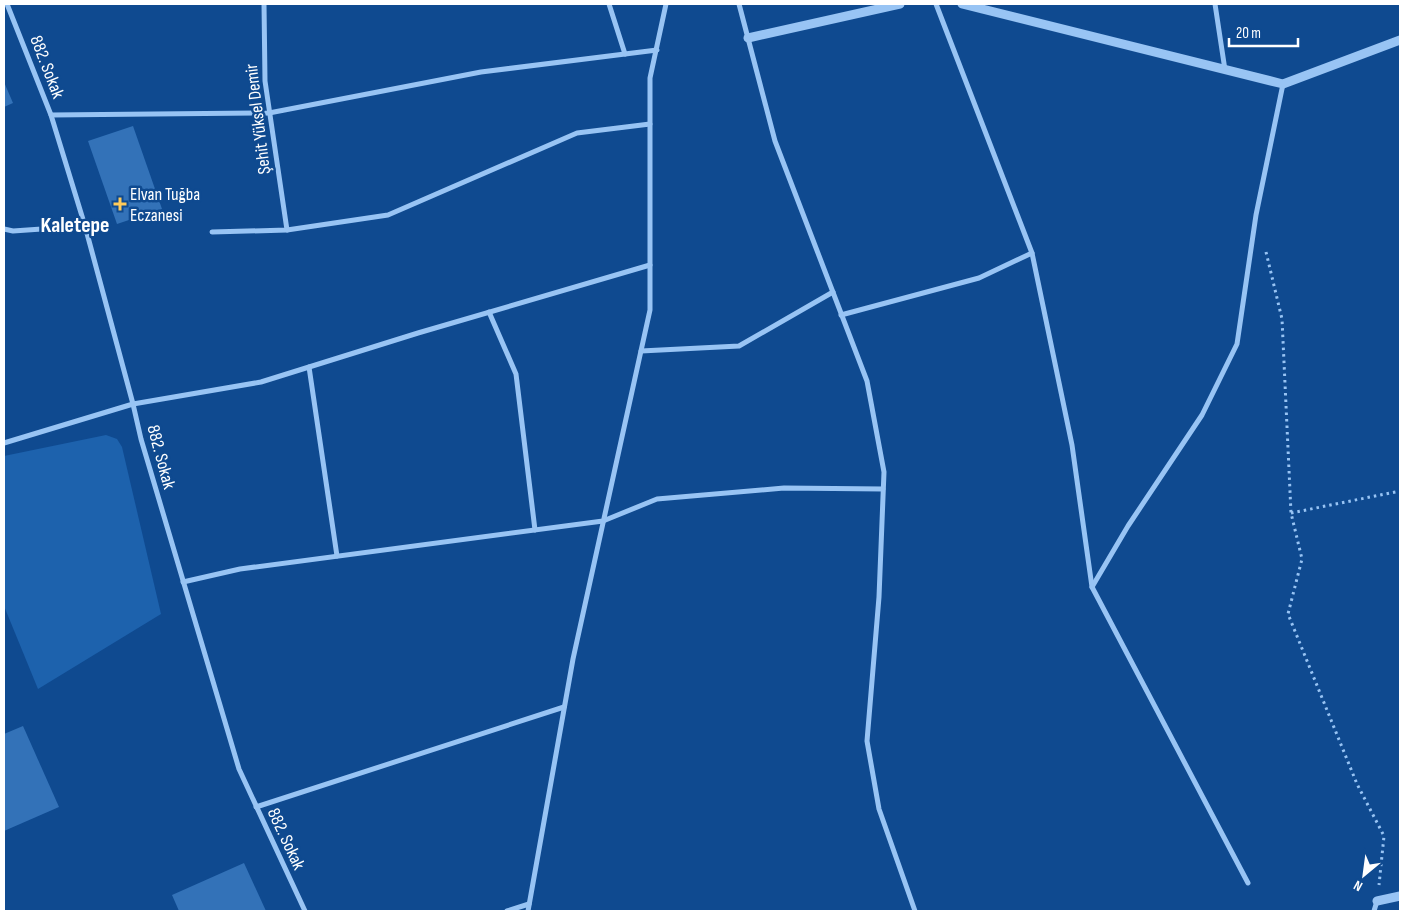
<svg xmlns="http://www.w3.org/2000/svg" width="1404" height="915" font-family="'Sofia Sans Condensed',sans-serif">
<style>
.green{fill:#1d62ad}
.building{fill:#3372b8}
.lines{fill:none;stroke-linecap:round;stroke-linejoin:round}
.path{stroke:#98c4f4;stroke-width:3;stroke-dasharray:2.5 4;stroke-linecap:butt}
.minor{stroke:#98c4f4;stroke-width:5}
.tertiary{stroke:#98c4f4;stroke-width:9}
.poi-dot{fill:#ffcb5a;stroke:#0f4a90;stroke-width:2}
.labels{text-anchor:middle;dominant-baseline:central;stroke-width:5;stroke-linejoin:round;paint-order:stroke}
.street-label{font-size:18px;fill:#fff;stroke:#0f4a90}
.poi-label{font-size:18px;fill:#fff;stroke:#0f4a90;text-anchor:start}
.district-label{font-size:22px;font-weight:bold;fill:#fff;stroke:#0f4a90}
</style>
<rect width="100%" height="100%" fill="#0f4a90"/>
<path class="green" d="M106 435 117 439 122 447 161 614 38 689 4 606V456Z"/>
<g class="building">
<path d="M4 82 13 103 4 107Z"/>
<path d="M133 126 162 209 117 224 88 141Z"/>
<path d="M23 726 59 807 4 831V734Z"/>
<path d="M244 863 266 911H179L172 895Z"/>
</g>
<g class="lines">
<g class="path">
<path d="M1266 252 1282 319 1291 513 1302 559 1288 614 1357 784 1384 836 1379 885"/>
<path d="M1291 513 1400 491"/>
</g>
<g class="minor">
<path d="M7 4 51 115 85 226 133 404 141 439 239 769 305 911"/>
<path d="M264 4 265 81 287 230"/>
<path d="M609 4 625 54"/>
<path d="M739 4 775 141 867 381 884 472 879 597 867 741 879 809 915 911"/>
<path d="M936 4 1032 253 1072 445 1092 587 1248 883"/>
<path d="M1215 4 1225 70"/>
<path d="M51 115 269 113 481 72 657 50"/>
<path d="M4 229 13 231 85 226"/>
<path d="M212 232 287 230 388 215 577 133 650 124"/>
<path d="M489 312 516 374 535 530"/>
<path d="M841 315 979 278 1032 253"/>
<path d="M641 351 739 346 833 292"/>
<path d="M309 367 337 556"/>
<path d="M4 443 133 404 261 382 418 333 650 265"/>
<path d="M183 582 240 569 603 521 657 499 784 488 883 489"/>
<path d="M1092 587 1128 526 1202 415 1237 344 1256 215 1283 84"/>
<path d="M256 807 564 707"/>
<path d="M507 911 529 904"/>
<path d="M528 911 573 659 650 310V78L666 4"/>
<path d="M1374 911 1377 901"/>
</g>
<g class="tertiary">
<path d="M962 4 1283 84 1400 40"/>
<path d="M748 38 900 4"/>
<path d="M1377 901 1400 896"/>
</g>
</g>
<path class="poi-dot" d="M117.5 196.5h5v5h5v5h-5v5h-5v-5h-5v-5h5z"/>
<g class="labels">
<g class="street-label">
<text transform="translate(47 67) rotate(69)">882. Sokak</text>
<text transform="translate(258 119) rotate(-97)">Şehit Yüksel Demir</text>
<text transform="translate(161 457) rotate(75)">882. Sokak</text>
<text transform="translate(286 839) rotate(65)">882. Sokak</text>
</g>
<g class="poi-label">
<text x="130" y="194">Elvan Tuğba<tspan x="130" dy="21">Eczanesi</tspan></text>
</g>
<g class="district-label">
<text x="75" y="225">Kaletepe</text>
</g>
</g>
<rect width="1404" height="915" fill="none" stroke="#ffffff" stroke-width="10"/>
<g transform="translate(1364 875) rotate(209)" stroke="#0f4a90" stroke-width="4" paint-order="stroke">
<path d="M0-4L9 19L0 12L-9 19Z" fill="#ffffff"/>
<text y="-8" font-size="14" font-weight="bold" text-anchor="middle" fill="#ffffff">N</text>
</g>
<path d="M1229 38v8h69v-8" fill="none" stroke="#ffffff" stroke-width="2.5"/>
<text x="1236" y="38" font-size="15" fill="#ffffff" stroke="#0f4a90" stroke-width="4" paint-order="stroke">20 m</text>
</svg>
